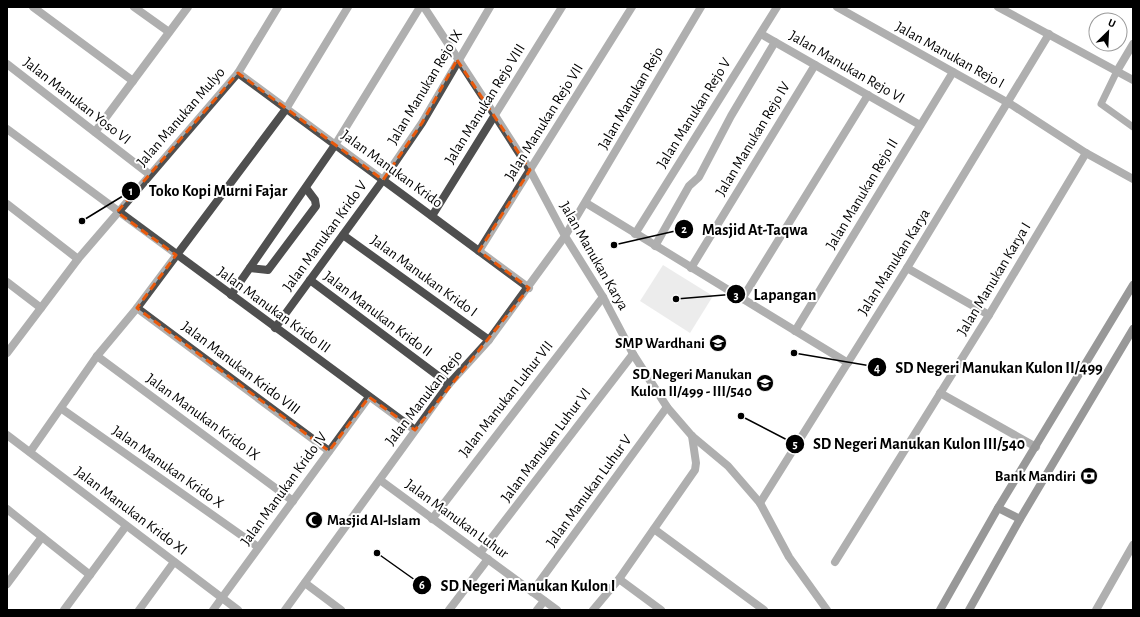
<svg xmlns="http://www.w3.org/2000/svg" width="1140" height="617" font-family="'Alegreya Sans',sans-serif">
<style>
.green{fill:#d6d6d6}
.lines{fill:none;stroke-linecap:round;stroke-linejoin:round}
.lane{stroke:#4f4f4f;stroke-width:7}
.street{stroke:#4f4f4f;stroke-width:8}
.secondary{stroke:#1c1c1c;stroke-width:8}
.marked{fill:none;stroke:#e8590c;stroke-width:3;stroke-dasharray:8 5;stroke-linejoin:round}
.labels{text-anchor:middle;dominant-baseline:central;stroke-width:4;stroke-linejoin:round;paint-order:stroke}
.street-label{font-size:15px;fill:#000;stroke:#fff}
.poi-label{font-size:15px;font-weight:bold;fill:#000;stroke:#fff;text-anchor:end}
.leader{fill:none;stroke:#000;stroke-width:1.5}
.callout-dot{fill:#000;stroke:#fff;stroke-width:1.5}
.mark-label{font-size:12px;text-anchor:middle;font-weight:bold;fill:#fff}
.callout-label{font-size:16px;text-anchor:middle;font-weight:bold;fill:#000;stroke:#fff;stroke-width:4;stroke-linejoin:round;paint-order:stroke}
</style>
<rect width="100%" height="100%" fill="#fff"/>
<path class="green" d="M663 265 713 296 690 333 640 301Z"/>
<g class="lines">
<path class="lane" d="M1117 71 1101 104 1133 127"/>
<g class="street">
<path d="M33 7 133 81"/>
<path d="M134 7 169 32"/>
<path d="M424 7 494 114 530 170 565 236 603 297 633 354 667 407 692 436 728 466 760 503 789 557 827 610"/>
<path d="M837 7 1012 105 1086 153 1133 179"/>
<path d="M998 7 1133 80"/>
<path d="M761 34 920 125"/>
<path d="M7 64 149 174"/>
<path d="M1117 71 1133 44"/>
<path d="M238 73 529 288"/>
<path d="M7 129 415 430"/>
<path d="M95 132 188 7"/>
<path d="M586 203 848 363"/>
<path d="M7 204 78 259"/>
<path d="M432 216 562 7"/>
<path d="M635 234 777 7"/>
<path d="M343 235 489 340"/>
<path d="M655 246 689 186 699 177 731 116 775 42"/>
<path d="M479 251 632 7"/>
<path d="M250 268 268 270 316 206 315 200 306 188"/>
<path d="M691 268 815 65"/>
<path d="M907 268 989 315"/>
<path d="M310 280 449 384"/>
<path d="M7 282 41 308"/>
<path d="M231 295 335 145 420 7"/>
<path d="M742 299 868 95"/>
<path d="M137 308 329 451"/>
<path d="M275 328 383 180 422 123 490 7"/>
<path d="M795 331 953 72"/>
<path d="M7 353 78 259 238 73 278 7"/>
<path d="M97 356 293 501"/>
<path d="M940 393 1036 447"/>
<path d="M62 409 258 547"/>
<path d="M7 435 238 610"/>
<path d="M30 452 97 356 137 308 286 109 348 7"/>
<path d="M380 480 557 610"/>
<path d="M760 503 907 268 1049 34"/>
<path d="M7 509 90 575"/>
<path d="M432 519 603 297"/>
<path d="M654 529 764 610"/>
<path d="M480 553 633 354"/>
<path d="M835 562 989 315 1086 153"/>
<path d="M619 579 661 610"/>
<path d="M305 583 341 610"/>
<path d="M7 584 42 537"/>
<path d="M532 592 667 407"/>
<path d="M64 610 126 526"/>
<path d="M139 610 174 562"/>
<path d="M213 610 369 397"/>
<path d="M285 610 449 384 489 340 565 236 701 7"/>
<path d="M449 610 488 559"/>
<path d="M537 610 544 601"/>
<path d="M593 610 619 579 695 470 696 463 692 436"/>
<path d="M1096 610 1133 545"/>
</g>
<g class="secondary">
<path d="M998 508 1020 519"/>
<path d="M940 610 998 508 1133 285"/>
<path d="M969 610 1020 519 1133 329"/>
</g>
</g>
<path d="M0 0H1140V617H0ZM457 60 530 170 479 251 529 288 415 430 369 397 329 451 137 308 176 255 117 212 238 73 383 180 422 123Z" fill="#fff" fill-opacity=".55" fill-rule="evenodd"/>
<path class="marked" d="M457 60 530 170 479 251 529 288 415 430 369 397 329 451 137 308 176 255 117 212 238 73 383 180 422 123Z"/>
<defs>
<g id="school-disc" transform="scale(0.9)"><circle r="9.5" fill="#000" stroke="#fff"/><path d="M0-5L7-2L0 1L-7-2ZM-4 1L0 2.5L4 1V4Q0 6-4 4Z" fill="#fff"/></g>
<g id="bank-disc" transform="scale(0.9)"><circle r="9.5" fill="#000" stroke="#fff"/><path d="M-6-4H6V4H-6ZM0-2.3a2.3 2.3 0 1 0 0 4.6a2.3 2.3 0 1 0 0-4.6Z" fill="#fff"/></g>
<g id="mosque-disc" transform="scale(0.9)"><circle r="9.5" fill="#000" stroke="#fff"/><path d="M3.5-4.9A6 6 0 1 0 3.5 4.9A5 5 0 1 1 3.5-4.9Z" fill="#fff"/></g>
</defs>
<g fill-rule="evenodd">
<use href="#school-disc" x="718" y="343"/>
<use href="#school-disc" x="765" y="383"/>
<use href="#bank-disc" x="1089" y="476"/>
<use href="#mosque-disc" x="314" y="520"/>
</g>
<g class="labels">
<g class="street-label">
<text transform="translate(950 55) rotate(29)">Jalan Manukan Rejo I</text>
<text transform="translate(847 67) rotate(30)">Jalan Manukan Rejo VI</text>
<text transform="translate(425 87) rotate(-59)">Jalan Manukan Rejo IX</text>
<text transform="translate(631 98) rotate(-60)">Jalan Manukan Rejo</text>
<text transform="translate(77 101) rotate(38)">Jalan Manukan Yoso VI</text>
<text transform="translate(485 104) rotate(-58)">Jalan Manukan Rejo VIII</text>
<text transform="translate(694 113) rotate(-58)">Jalan Manukan Rejo V</text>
<text transform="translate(181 117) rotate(-49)">Jalan Manukan Mulyo</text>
<text transform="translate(544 122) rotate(-58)">Jalan Manukan Rejo VII</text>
<text transform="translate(753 139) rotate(-59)">Jalan Manukan Rejo IV</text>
<text transform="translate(392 169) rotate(36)">Jalan Manukan Krido</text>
<text transform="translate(862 194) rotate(-59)">Jalan Manukan Rejo II</text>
<text transform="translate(325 236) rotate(-54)">Jalan Manukan Krido V</text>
<text transform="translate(594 256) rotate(60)">Jalan Manukan Karya</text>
<text transform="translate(894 262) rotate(-58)">Jalan Manukan Karya</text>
<text transform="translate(424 276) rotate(36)">Jalan Manukan Krido I</text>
<text transform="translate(994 279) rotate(-59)">Jalan Manukan Karya I</text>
<text transform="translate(274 310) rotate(36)">Jalan Manukan Krido III</text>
<text transform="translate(378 314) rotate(37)">Jalan Manukan Krido II</text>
<text transform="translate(241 368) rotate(37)">Jalan Manukan Krido VIII</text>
<text transform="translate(424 398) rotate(-52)">Jalan Manukan Rejo</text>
<text transform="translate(506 399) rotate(-52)">Jalan Manukan Luhur VII</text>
<text transform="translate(203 417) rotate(36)">Jalan Manukan Krido IX</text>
<text transform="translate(546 445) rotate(-53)">Jalan Manukan Luhur VI</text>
<text transform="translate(168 467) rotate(35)">Jalan Manukan Krido X</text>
<text transform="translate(284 489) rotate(-54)">Jalan Manukan Krido IV</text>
<text transform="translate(589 491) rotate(-54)">Jalan Manukan Luhur V</text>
<text transform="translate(131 511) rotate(37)">Jalan Manukan Krido XI</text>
<text transform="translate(457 519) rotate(36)">Jalan Manukan Luhur</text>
</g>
<g class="poi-label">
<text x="705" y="343">SMP Wardhani</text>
<text x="752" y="374">SD Negeri Manukan<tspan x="752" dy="17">Kulon II/499 - III/540</tspan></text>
<text x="1076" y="476">Bank Mandiri</text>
<text x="327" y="520" text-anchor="start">Masjid Al-Islam</text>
</g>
</g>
<path class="leader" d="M82 221L131 191M614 245L684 229M676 299L736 294M794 353L877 367M741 416L795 444M377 553L422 585"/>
<g class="callout-dot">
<circle cx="82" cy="221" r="4"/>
<circle cx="614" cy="245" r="4"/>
<circle cx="676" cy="299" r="4"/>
<circle cx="794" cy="353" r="4"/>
<circle cx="741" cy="416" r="4"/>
<circle cx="377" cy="553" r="4"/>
<circle cx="131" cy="191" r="10"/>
<circle cx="684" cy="229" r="10"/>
<circle cx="736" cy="294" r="10"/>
<circle cx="877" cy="367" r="10"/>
<circle cx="795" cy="444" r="10"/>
<circle cx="422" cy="585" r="10"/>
</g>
<g class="mark-label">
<text x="131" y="195">1</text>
<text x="684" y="233">2</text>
<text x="736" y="299">3</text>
<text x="877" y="372">4</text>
<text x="795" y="448">5</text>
<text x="422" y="589">6</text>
</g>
<g class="callout-label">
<text x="218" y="196">Toko Kopi Murni Fajar</text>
<text x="755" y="235">Masjid At-Taqwa</text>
<text x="785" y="300">Lapangan</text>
<text x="999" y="373">SD Negeri Manukan Kulon II/499</text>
<text x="919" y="449">SD Negeri Manukan Kulon III/540</text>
<text x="528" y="591">SD Negeri Manukan Kulon I</text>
</g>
<rect width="1140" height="617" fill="none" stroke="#000000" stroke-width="16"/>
<g transform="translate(1108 32) rotate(24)"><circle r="19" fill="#ffffff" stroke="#999999"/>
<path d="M0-3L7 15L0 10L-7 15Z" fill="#000000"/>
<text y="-6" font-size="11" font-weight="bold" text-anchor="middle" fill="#000000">U</text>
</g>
</svg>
